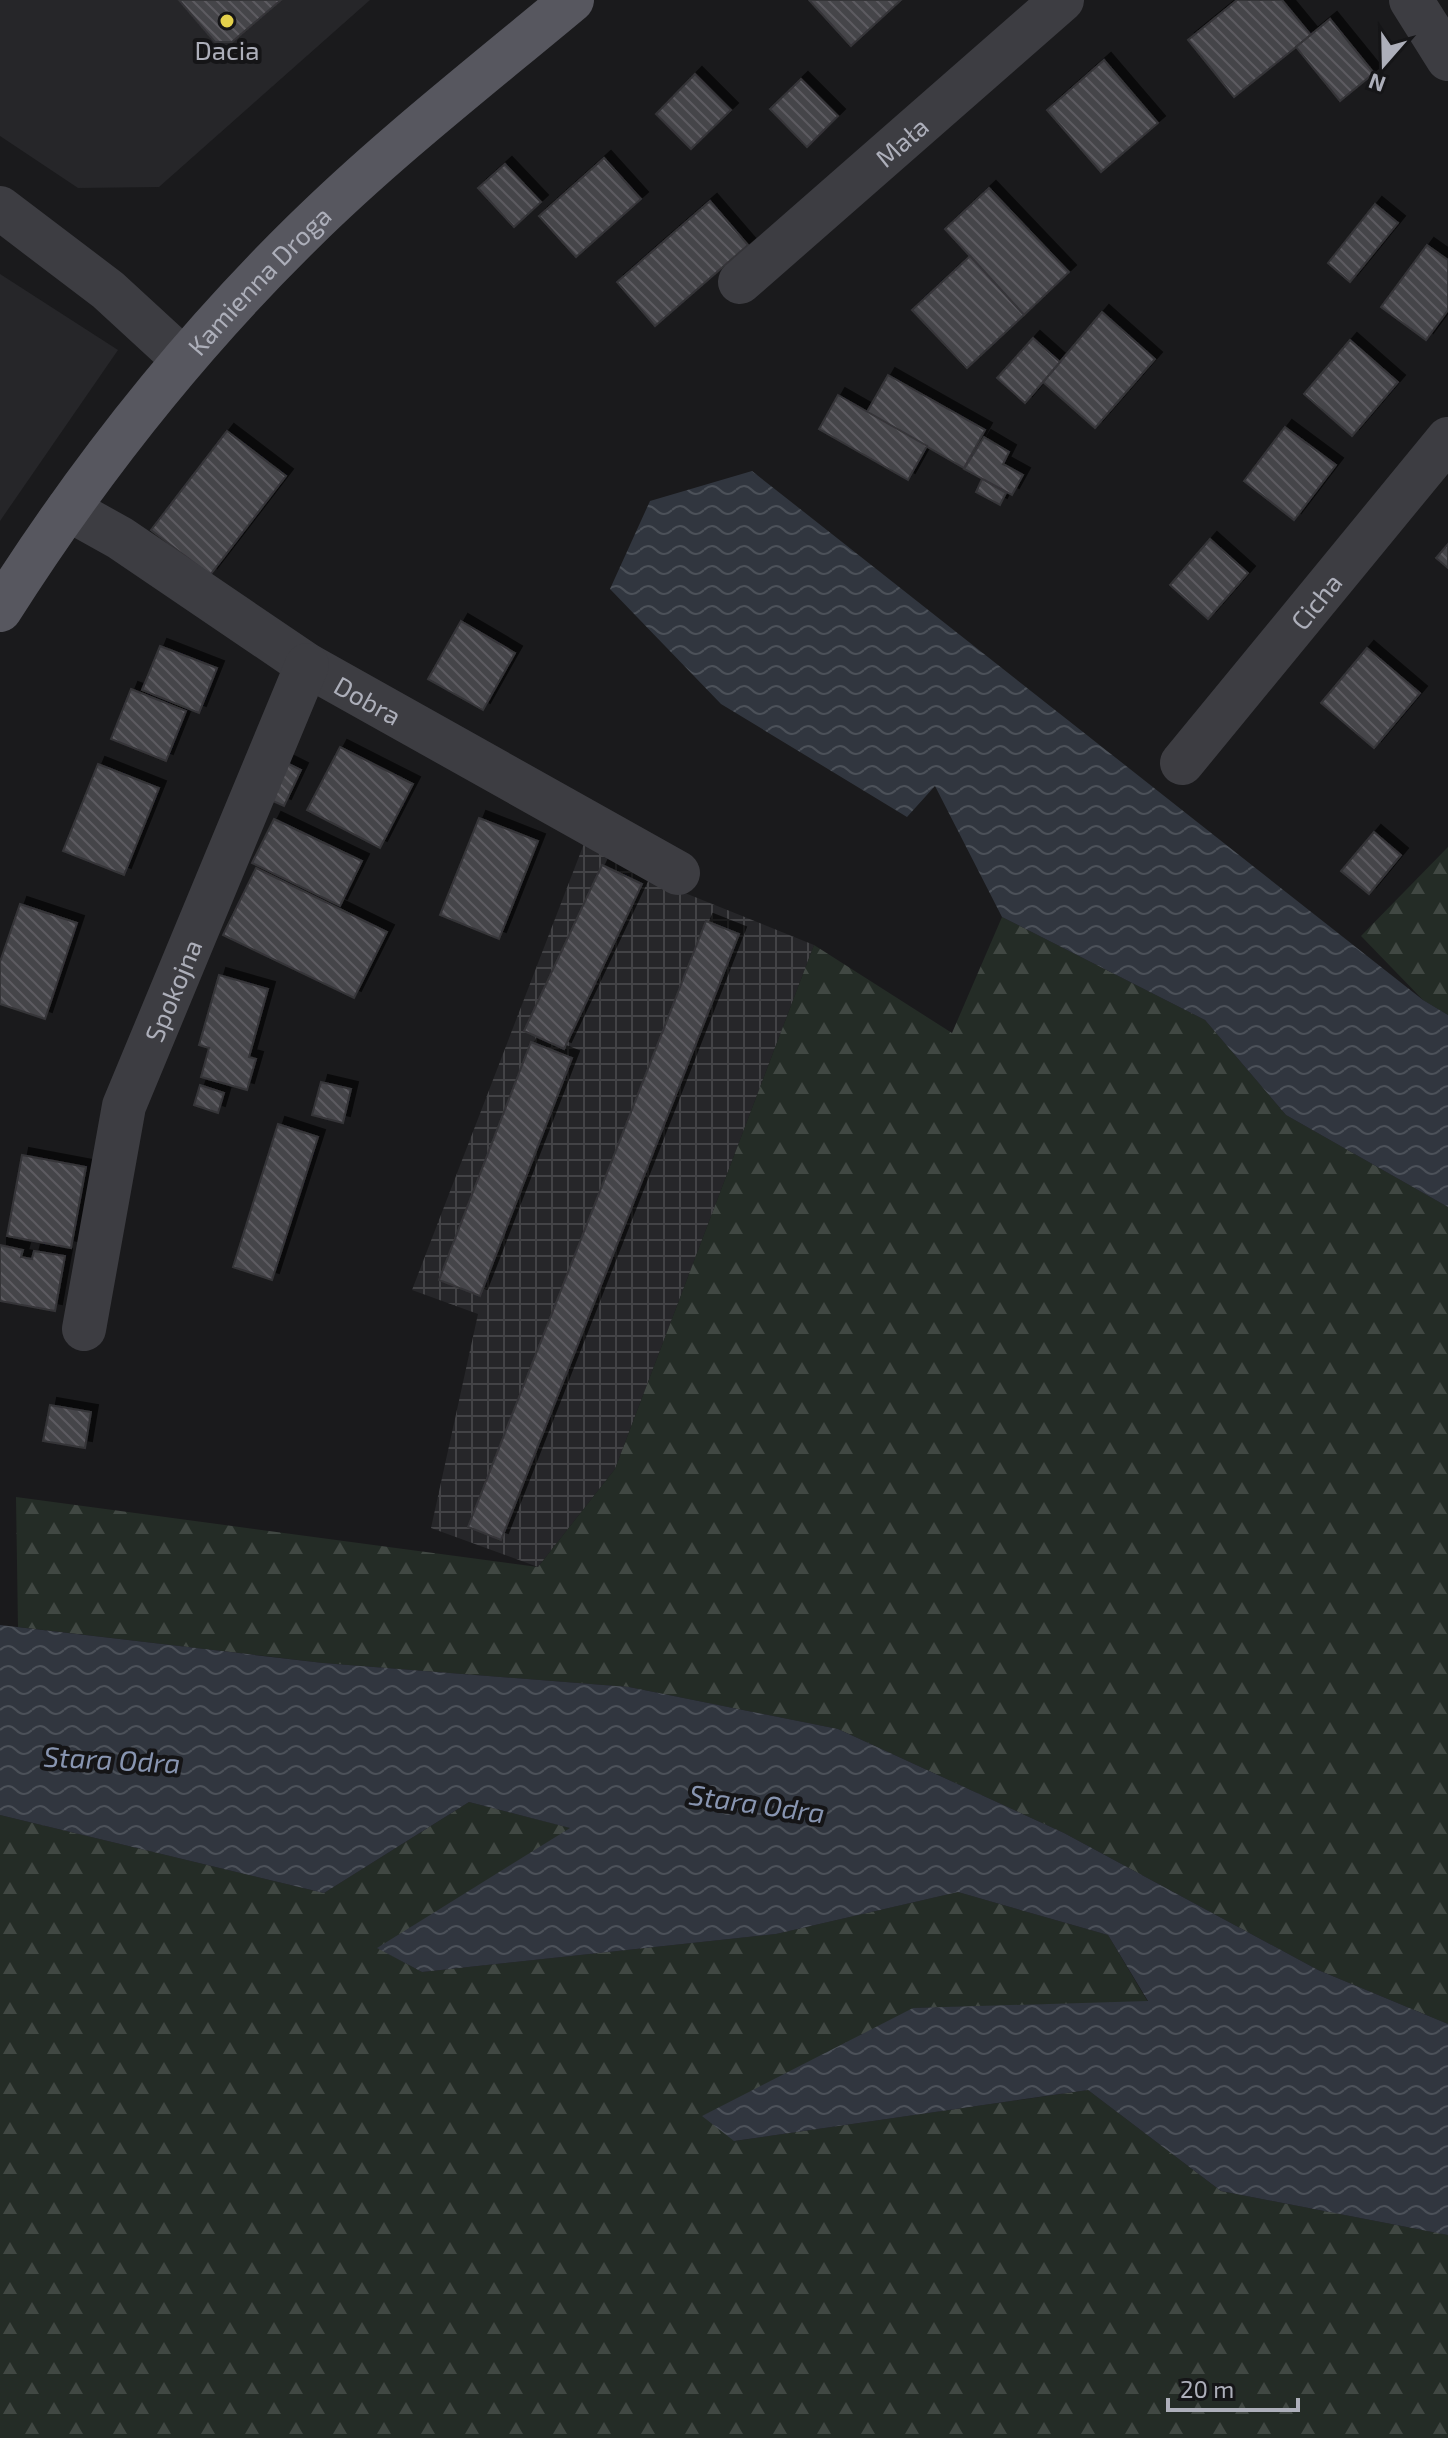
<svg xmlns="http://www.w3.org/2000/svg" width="1448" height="2438" font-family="'Exo 2',sans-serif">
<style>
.built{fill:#262629}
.industrial{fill:url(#industrial-grid)}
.forest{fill:url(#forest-firs)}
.water{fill:url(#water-waves)}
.building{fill:url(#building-back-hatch);stroke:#353438;stroke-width:2;filter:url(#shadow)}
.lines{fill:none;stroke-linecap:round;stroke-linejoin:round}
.minor{stroke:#3d3d42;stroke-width:44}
.major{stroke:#57575f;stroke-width:44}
.poi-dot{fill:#e3d04b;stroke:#151517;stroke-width:3}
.labels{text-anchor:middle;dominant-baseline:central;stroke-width:8;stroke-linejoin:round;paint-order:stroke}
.poi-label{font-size:26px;fill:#adafba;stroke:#151517}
.street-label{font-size:26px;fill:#adafba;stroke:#151517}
.water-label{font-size:28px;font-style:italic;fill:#8895b1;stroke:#151517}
</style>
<defs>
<pattern id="industrial-grid" width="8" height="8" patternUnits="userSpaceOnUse" patternTransform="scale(2)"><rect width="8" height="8" fill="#262629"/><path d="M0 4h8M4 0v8" fill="none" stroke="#434346"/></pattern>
<pattern id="forest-firs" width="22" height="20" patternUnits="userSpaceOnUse" patternTransform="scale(2)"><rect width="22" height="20" fill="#242c26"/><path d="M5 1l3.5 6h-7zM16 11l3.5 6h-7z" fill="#414843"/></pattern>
<pattern id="water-waves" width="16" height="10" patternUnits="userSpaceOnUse" patternTransform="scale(2)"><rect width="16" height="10" fill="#31363f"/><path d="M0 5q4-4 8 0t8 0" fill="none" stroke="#4c5159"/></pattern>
<pattern id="building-back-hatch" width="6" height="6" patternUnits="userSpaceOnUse" patternTransform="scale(2)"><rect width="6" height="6" fill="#454449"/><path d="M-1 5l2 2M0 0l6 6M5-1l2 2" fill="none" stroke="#5d5c61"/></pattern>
<filter id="shadow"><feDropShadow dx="7" dy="-7" stdDeviation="0" flood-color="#0009"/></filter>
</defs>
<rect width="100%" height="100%" fill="#1a1a1c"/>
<g class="built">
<path d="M0 0H370L159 187 78 188 0 136Z"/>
<path d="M0 274 118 350 0 521Z"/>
</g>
<path class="industrial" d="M585 841 665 885 814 945 615 1469 538 1567 431 1528 478 1314 412 1290Z"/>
<g class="forest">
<path d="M1448 847V1015L1423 1000 1361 936Z"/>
<path d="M1002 917 1205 1020 1286 1115 1448 1207V2024L1318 1970 1064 1833 838 1729 629 1687 323 1663 18 1627 16 1497 538 1567 615 1469 814 945 952 1033Z"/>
<path d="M469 1802 571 1828 378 1948 422 1972 776 1934 958 1892 1108 1935 1148 2002 913 2008 735 2141 1088 2090 1221 2191 1448 2235V2438H0V1815L324 1893Z"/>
</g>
<g class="water">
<path d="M752 471 1423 1000 1448 1015V1207L1286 1115 1205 1020 1002 917 935 786 907 817 721 704 610 589 650 501Z"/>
<path d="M0 1625 323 1663 629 1687 838 1729 1064 1833 1318 1970 1448 2024V2235L1221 2191 1088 2090 734 2141 702 2116 913 2008 1148 2001 1108 1935 958 1892 776 1934 422 1972 377 1948 570 1828 469 1802 324 1893 0 1815Z"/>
</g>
<g class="building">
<path d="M179 0H281L232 42H215Z"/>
<path d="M809 0H901L851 46Z"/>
<path d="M1237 0H1282L1311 35 1234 97 1188 40Z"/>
<path d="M1330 19 1374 73 1340 101 1296 47Z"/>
<path d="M1104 60 1158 123 1101 172 1047 110Z"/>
<path d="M695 74 731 110 691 149 656 114Z"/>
<path d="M801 79 838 116 807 147 770 109Z"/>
<path d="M604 158 641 199 576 257 539 216Z"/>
<path d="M505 164 541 202 514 227 478 188Z"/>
<path d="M989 188 1069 272 1024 315 945 229Z"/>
<path d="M710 201 748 245 655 326 617 282Z"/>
<path d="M1375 204 1398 223 1350 282 1328 263Z"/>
<path d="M1427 245 1448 260V310L1426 340 1381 307Z"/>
<path d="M970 256 1024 315 967 368 912 310Z"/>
<path d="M1102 312 1155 359 1095 428 1043 382Z"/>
<path d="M1033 338 1060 362 1025 403 997 378Z"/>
<path d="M1350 340 1398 382 1352 436 1304 394Z"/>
<path d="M888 375 985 430 964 468 867 412Z"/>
<path d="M838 395 927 446 908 480 819 429Z"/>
<path d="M1285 427 1336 465 1294 520 1244 481Z"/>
<path d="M227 431 286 476 210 575 151 530Z"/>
<path d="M984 437 1009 452 1003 464 1023 475 1012 495 964 469Z"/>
<path d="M982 479 1006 493 1000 505 976 492Z"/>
<path d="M1210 539 1248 573 1208 619 1170 585Z"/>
<path d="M1448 544V568L1436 558Z"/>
<path d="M461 621 515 653 483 710 428 679Z"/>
<path d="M160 646 217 668 199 713 142 690Z"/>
<path d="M1367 648 1420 693 1374 748 1321 703Z"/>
<path d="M131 689 186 711 166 761 111 739Z"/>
<path d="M340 747 413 784 380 848 307 810Z"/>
<path d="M283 761 301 770 284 806 266 798Z"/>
<path d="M98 764 159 788 124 875 63 851Z"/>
<path d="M479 818 538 841 499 939 440 915Z"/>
<path d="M274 819 362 861 340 906 252 863Z"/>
<path d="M1374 832 1401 855 1369 894 1341 871Z"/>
<path d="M602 865 642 884 564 1049 524 1031Z"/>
<path d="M256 868 387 932 354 998 223 935Z"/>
<path d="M20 904 77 923 45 1019 0 1004V962Z"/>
<path d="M706 921 739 934 501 1540 468 1527Z"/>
<path d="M219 975 268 989 249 1057 256 1059 247 1090 201 1077 209 1048 199 1045Z"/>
<path d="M531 1042 572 1058 480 1296 439 1280Z"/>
<path d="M321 1082 351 1089 343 1123 312 1115Z"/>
<path d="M200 1085 224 1093 218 1113 194 1105Z"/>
<path d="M278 1124 318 1137 272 1280 233 1267Z"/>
<path d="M22 1155 86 1167 71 1248 7 1236Z"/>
<path d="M0 1245 23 1250 21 1257 32 1259 34 1251 65 1256 55 1311 0 1301Z"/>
<path d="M50 1405 91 1412 85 1448 43 1441Z"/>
</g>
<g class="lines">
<g class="minor">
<path d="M1411 0 1448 59"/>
<path d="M0 208 108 290 183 359"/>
<path id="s1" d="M740 282 1062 0"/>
<path id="s2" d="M68 509 120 538 307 665 678 873"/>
<path id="s3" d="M1182 763 1448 439"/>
<path id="s4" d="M84 1329 124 1106 307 665"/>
</g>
<path class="major" id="s5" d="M0 610C87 473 186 347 302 233 386 150 481 76 572 0"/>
</g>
<circle class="poi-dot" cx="227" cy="21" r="8"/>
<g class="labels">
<g class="poi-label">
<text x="227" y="49">Dacia</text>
</g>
<g class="street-label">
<text stroke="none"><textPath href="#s1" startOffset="214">Mała</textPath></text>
<text stroke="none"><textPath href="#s5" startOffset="420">Kamienna Droga</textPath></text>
<text stroke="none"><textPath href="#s3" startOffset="210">Cicha</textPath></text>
<text stroke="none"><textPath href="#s2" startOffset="356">Dobra</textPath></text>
<text stroke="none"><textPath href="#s4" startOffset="352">Spokojna</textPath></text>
</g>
<g class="water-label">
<text transform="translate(112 1759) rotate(3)">Stara Odra</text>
<text transform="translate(757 1803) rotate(8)">Stara Odra</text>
</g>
</g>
<g transform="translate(1384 64) rotate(200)" stroke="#151517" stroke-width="6" paint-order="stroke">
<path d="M0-6L14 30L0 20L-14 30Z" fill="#adafba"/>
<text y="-12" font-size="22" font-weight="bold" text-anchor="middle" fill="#adafba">N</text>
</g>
<path d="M1168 2398v12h130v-12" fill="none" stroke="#adafba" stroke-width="4"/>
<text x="1180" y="2398" font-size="24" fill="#adafba" stroke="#151517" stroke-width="6" paint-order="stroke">20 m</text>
</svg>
